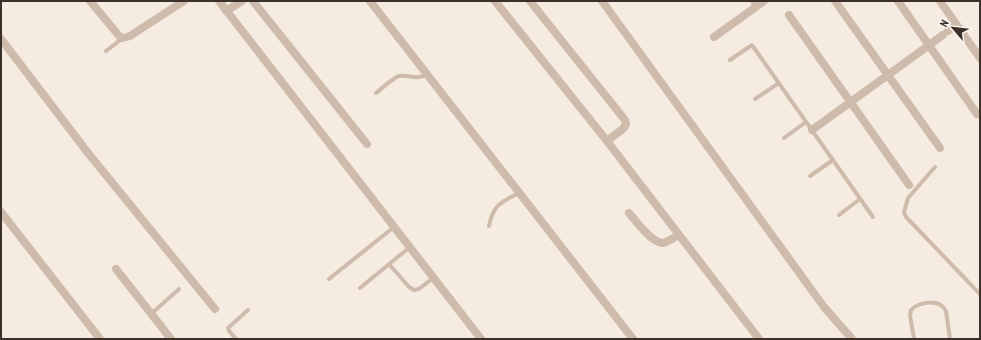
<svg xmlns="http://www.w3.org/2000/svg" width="981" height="340" font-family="'PT Sans Narrow',sans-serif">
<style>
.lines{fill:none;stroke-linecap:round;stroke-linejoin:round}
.service{stroke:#cebbab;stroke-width:4}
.minor{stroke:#cebbab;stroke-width:8}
</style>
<rect width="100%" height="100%" fill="#f5ebe0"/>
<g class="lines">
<g class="service">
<path d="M752 1 755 7"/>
<path d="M106 51 123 38"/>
<path d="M730 60 752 45 873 217"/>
<path d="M376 93C381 89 393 78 399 76 410 74 416 81 427 74"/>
<path d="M755 99 779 83"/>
<path d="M784 138 806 122"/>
<path d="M935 167 908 198 904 212 906 217 980 294"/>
<path d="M810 176 833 160"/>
<path d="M839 215 860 199"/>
<path d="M489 226C493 205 501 202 519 193"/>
<path d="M389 264 409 287 414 290 419 289 433 278"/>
<path d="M329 279 394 227"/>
<path d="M360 288 410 247"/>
<path d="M151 314 179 289"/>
<path d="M236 339 229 331 228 328 248 310"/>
<path d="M914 339 910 315 911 310C919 302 939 298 946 311L950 339"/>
</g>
<g class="minor">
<path d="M90 1 120 37 123 38 130 36 184 1"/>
<path d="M219 1 481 339"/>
<path d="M253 1 367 144"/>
<path d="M370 1 633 339"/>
<path d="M495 1 607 141"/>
<path d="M530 1 625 120 626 124 624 128 607 141 759 339"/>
<path d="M602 1 824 307 852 339"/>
<path d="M835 1 940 148"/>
<path d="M898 1 977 114"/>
<path d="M940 1 980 58"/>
<path d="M226 11 242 1"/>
<path d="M789 15 909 185"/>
<path d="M948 31 956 25"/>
<path d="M714 37 764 1"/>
<path d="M1 39 88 153 215 309"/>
<path d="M812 130 943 35"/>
<path d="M1 212 100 339"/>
<path d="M629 213C636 221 651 242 662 243 667 243 674 237 679 235"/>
<path d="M116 269 171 339"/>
</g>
</g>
<rect width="981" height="340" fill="none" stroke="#3b302a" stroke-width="4"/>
<g transform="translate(953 28) rotate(298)" stroke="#fbf5ee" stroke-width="3" paint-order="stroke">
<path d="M0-3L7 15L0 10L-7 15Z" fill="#3b302a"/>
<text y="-6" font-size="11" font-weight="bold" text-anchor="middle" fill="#3b302a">N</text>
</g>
</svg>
